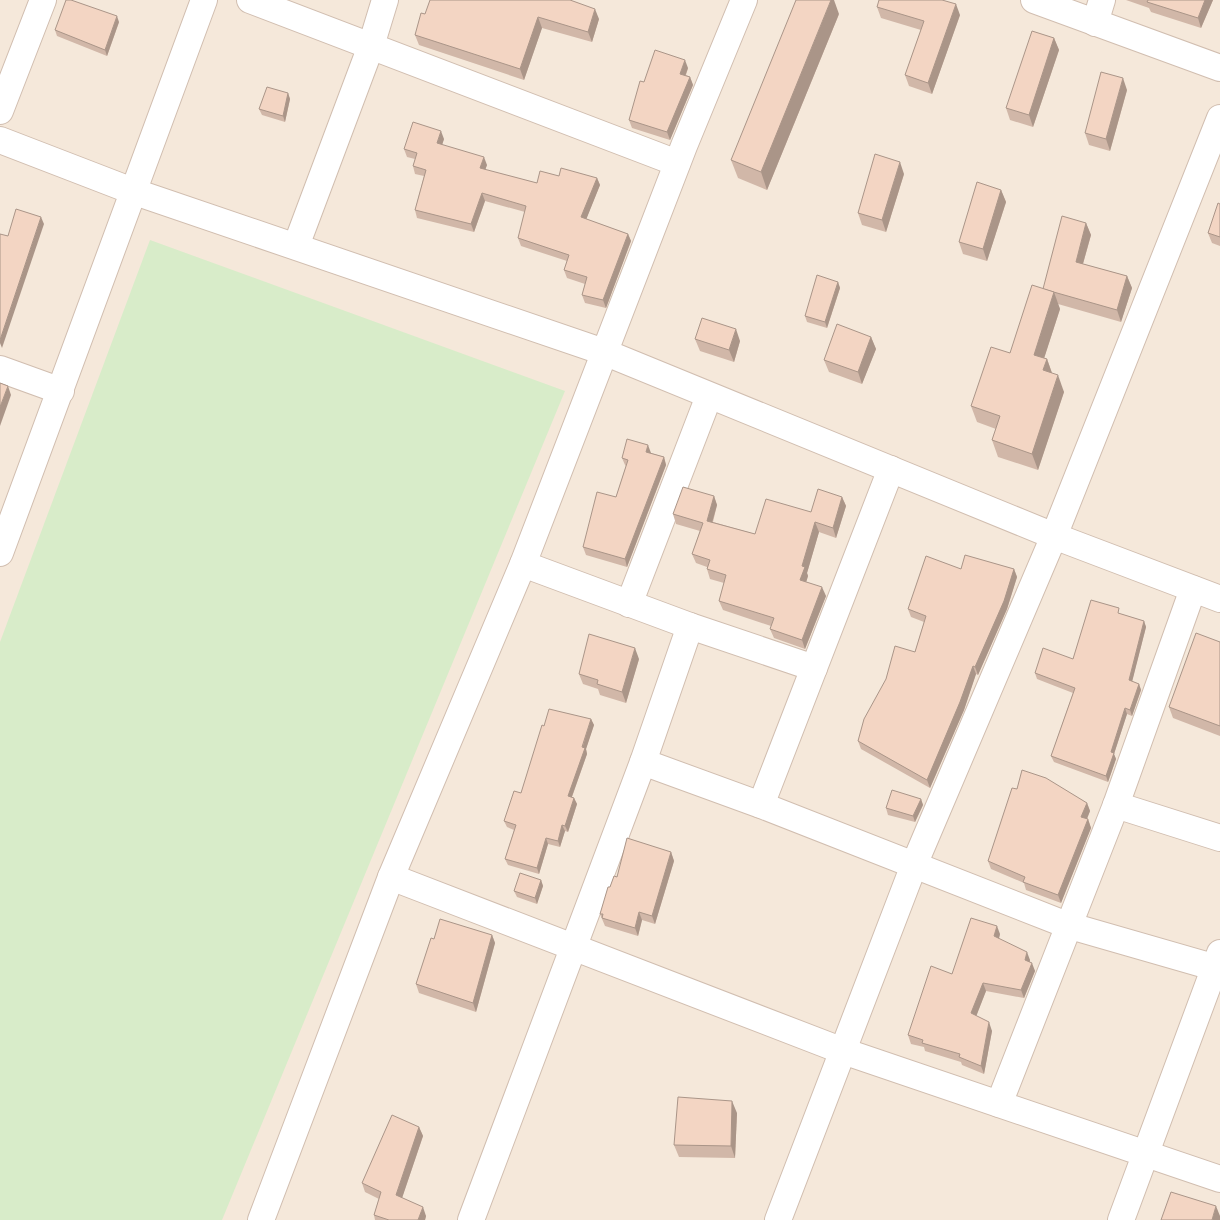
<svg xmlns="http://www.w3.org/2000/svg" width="1220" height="1220" font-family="Manrope,sans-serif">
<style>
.residential{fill:#f5e8da}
.green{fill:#d8ecc9}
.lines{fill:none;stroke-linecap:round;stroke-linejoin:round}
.minor-casing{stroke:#d1beb0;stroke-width:28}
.minor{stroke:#fff;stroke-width:26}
.wall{fill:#d1b7a8}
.shaded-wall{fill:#aa9588}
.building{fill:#f3d5c3;stroke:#aa9588}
</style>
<rect width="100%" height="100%" fill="#fdf6ec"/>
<rect class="residential" x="0" y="0" width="1220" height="1220"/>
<path class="green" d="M150 240 565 391 222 1220H0V642Z"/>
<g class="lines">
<g class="minor-casing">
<g id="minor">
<path d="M250 0 677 163"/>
<path d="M1034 0 1220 68"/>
<path d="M1095 23 1102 0"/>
<path d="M0 111 43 0"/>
<path d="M0 140 135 192 604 352 1054 536 1220 599"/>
<path d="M296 246 371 46 385 0"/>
<path d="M0 369 61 391"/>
<path d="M0 553 204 0"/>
<path d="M523 564 690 626 814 668"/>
<path d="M629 604 709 396"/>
<path d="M643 762 761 805 1067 925 1220 969"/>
<path d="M761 805 891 469"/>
<path d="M1116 805 1220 838"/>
<path d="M391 877 843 1051 1220 1179"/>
<path d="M999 1104 1116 805 1193 589"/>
<path d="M261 1220 391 877 523 564 684 146 744 0"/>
<path d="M471 1220 643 762 690 626"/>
<path d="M778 1220 914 865 1054 536 1220 118"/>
<path d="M1121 1220 1220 953"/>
</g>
</g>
<use href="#minor" class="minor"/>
</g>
<g class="wall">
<path d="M1126 0H1213L1201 28 1151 12 1149 8Z"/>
<path d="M877 7 960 15 932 94 909 86 905 75 921 30 881 18Z"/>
<path d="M425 14 599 19 592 42 542 28 524 80 419 45 415 35Z"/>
<path d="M839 14 767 190 738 178 731 160Z"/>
<path d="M119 22 107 56 57 36 55 30Z"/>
<path d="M1054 38 1059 50 1033 127 1010 120 1006 108Z"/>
<path d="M688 68 686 75 690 77 693 85 670 140 632 128 629 120 644 82Z"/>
<path d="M1127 90 1110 151 1089 145 1085 133Z"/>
<path d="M288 93 290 99 285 122 262 115 259 109Z"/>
<path d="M444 139 442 145 487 165 485 170 537 183 559 176 597 178 600 185 586 219 628 234 631 241 606 308 585 303 582 295 585 284 567 278 564 270 567 261 521 246 518 238 525 212 485 201 474 232 417 218 415 210 424 176 415 174 413 166 415 159 407 157 404 149Z"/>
<path d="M904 174 886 232 862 225 858 213Z"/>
<path d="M1001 190 1006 202 987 261 963 254 959 242Z"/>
<path d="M1220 204V246L1212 243 1208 233Z"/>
<path d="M1086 223 1091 235 1083 264 1127 276 1132 288 1121 322 1058 304 1060 309 1044 358 1047 359 1052 373 1064 392 1038 470 998 457 992 440 996 429 977 422 971 406 1010 353 1043 289Z"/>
<path d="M838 282 840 288 827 328 807 322 805 316Z"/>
<path d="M871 337 876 349 862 384 829 372 824 360Z"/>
<path d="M695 339 740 341 734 362 700 351Z"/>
<path d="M651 453 664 457 666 465 627 567 586 555 583 547 616 497 626 466 625 465 622 458Z"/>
<path d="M714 496 717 505 713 522 755 534 811 512 842 497 846 506 836 538 819 532 807 573 808 576 806 582 826 596 805 649 774 638 770 629 771 626 723 610 719 601 724 583 710 579 707 569V567L696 563 692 554 700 531 676 524 673 514Z"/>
<path d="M961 569H1014L1017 577 1007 609 978 675 976 674 964 710 930 788 861 749 858 741 915 652 924 622 911 617 908 609Z"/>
<path d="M1121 614 1144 621 1146 627 1132 681 1139 684 1141 690 1132 716 1127 714 1114 754 1116 759 1108 782 1054 762 1051 756 1073 693 1037 679 1035 673 1073 659Z"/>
<path d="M1220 642V736L1173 718 1169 707Z"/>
<path d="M639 659 626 703 600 695 598 689 583 684 579 674Z"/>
<path d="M591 719 594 725 586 749 587 754 572 797 574 798 577 804 568 832 565 831 560 847 548 844 539 874 508 865 505 859 514 830 507 827 504 821 521 793 544 726Z"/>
<path d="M921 799 923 805 915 822 888 815 886 808Z"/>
<path d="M1087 803 1090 811 1087 819H1088L1091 828 1061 903 1026 890 1024 883 991 869 988 861Z"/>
<path d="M671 852 674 861 655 924 642 920 638 936 605 926 600 914 610 887 617 877Z"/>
<path d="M541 880 543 886 537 904 517 897 514 891Z"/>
<path d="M1000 934 999 939 1030 960V962L1035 971 1024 998 986 991 976 1016 992 1031 984 1074 962 1065 961 1062 925 1051 924 1047 911 1044 908 1035 952 974Z"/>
<path d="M492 935 495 943 476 1012 419 993 416 984 434 939Z"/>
<path d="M737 1113 735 1158 679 1157 674 1145Z"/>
<path d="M419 1127 423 1136 402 1198 426 1216 425 1220H375L374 1215 379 1199 365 1192 362 1183Z"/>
</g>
<g class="shaded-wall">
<path d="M831 0H834L839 14 767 190 761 172Z"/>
<path d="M1205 0H1213L1201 28 1198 18Z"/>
<path d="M956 4 960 15 932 94 928 83Z"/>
<path d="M595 9 599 19 592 42 588 32Z"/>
<path d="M117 16 119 22 107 56 105 50Z"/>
<path d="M538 17 542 28 524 80 520 69Z"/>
<path d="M1054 38 1059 50 1033 127 1029 115Z"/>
<path d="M685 60 688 68 683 82 680 74Z"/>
<path d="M690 77 693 85 670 140 667 132Z"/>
<path d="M1123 78 1127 90 1110 151 1106 139Z"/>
<path d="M288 93 290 99 285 122 283 116Z"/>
<path d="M441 131 444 139 440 151 437 143Z"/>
<path d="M484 157 487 165 483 176 480 168Z"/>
<path d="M900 162 904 174 886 232 882 220Z"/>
<path d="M597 178 600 185 584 225 581 217Z"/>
<path d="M1001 190 1006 202 987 261 983 249Z"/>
<path d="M482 193 485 201 474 232 471 224Z"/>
<path d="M41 217 44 224 2 348 0 343V340Z"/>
<path d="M1086 223 1091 235 1080 274 1076 262Z"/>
<path d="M628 234 631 241 606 308 603 300Z"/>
<path d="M1127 276 1132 288 1121 322 1117 310Z"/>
<path d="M838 282 840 288 827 328 825 322Z"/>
<path d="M1054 292 1060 309 1040 371 1034 355Z"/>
<path d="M736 329 740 341 734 362 729 350Z"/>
<path d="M871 337 876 349 862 384 858 372Z"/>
<path d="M1047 359 1053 376 1043 370Z"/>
<path d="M1058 375 1064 392 1038 470 1032 454Z"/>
<path d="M8 386 11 395 0 426V407Z"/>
<path d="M648 445 651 453 649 459 646 452Z"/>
<path d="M664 457 666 465 627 567 625 559Z"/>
<path d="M714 496 717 505 710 530 707 521Z"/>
<path d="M842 497 846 506 836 538 833 528Z"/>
<path d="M815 522 819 532 807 573 808 576 804 589 800 580 802 566Z"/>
<path d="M1014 569 1017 577 1007 609 978 675 975 667Z"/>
<path d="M822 587 826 596 805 649 802 640Z"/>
<path d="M1144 621 1146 627 1131 686 1129 680Z"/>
<path d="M635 648 639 659 626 703 622 692Z"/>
<path d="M973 666 976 674 964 710 930 788 927 780Z"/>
<path d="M1139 684 1141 690 1132 716 1130 710Z"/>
<path d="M1125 708 1127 714 1114 754 1116 759 1108 782 1106 776 1111 752Z"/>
<path d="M591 719 594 725 586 749 587 754 570 802 568 796Z"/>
<path d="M574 798 577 804 568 832 565 826Z"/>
<path d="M921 799 923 805 915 822 913 816Z"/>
<path d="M1087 803 1090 811 1084 826 1081 817Z"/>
<path d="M1088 819 1091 828 1061 903 1058 895Z"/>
<path d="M562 825 565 831 560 847 558 841Z"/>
<path d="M546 838 548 844 539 874 537 868Z"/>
<path d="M671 852 674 861 655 924 652 916Z"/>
<path d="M541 880 543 886 537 904 535 898Z"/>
<path d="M639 912 642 920 638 936 635 928Z"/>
<path d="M997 926 1000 934 997 945 994 936Z"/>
<path d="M492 935 495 943 476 1012 473 1003Z"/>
<path d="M1027 952 1030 960 1028 968 1025 960Z"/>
<path d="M1032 963 1035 971 1024 998 1021 990Z"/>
<path d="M983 983 986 991 974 1022 971 1013Z"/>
<path d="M989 1022 992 1031 984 1074 981 1066Z"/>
<path d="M732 1101 737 1113 735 1158 731 1146Z"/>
<path d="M419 1127 423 1136 400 1204 396 1195Z"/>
<path d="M1216 1206 1220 1216V1220H1212Z"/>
<path d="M423 1207 426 1216 425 1220H418Z"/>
</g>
<g class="building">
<path d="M66 0H71L117 16 105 50 55 30Z"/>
<path d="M430 0H570L595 9 588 32 538 17 520 69 415 35 421 13 425 14Z"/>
<path d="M796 0H831L761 172 731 160Z"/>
<path d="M879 0H942L956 4 928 83 905 75 924 21 877 7Z"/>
<path d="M1148 0H1205L1198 18 1147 2Z"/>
<path d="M1032 31 1054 38 1029 115 1006 108Z"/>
<path d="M655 50 685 60 680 74 690 77 667 132 629 120 640 81 644 82Z"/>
<path d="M1101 72 1123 78 1106 139 1085 133Z"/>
<path d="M267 87 288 93 283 116 259 109Z"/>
<path d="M413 122 441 131 437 143 484 157 480 168 537 183 540 171 559 176 561 168 597 178 581 217 628 234 603 300 582 295 587 277 564 270 569 255 518 238 526 206 482 193 471 224 415 210 426 170 413 166 417 153 404 149Z"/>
<path d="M875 154 900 162 882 220 858 213Z"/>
<path d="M977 182 1001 190 983 249 959 242Z"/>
<path d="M1218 203 1220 204V237L1208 233Z"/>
<path d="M16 209 41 217 0 340V234L8 236Z"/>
<path d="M1062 216 1086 223 1076 262 1127 276 1117 310 1043 289Z"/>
<path d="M817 275 838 282 825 322 805 316Z"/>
<path d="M1032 285 1054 292 1034 355 1047 359 1043 370 1058 375 1032 454 992 440 1000 416 971 406 991 347 1010 353Z"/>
<path d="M702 318 736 329 729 350 695 339Z"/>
<path d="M837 324 871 337 858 372 824 360Z"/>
<path d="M0 383 8 386 0 407Z"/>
<path d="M627 439 648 445 646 452 664 457 625 559 583 547 597 492 616 497 628 460 622 458Z"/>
<path d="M683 487 714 496 707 521 755 534 766 499 811 512 818 489 842 497 833 528 815 522 802 566 805 567 800 580 822 587 802 640 770 629 774 618 719 601 726 575 707 569 710 560 692 554 703 523 673 514Z"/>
<path d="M965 555 1014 569 1004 601 975 667 973 666 960 702 927 780 858 741 864 719 886 679 895 646 915 652 926 616 908 609 926 556 961 569Z"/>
<path d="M1091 600 1119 608 1118 613 1144 621 1129 680 1139 684 1130 710 1125 708 1111 752 1114 753 1106 776 1051 756 1075 688 1035 673 1043 648 1073 659Z"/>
<path d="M1196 633 1220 642V726L1169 707Z"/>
<path d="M589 634 635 648 622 692 597 684 598 680 579 674Z"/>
<path d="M549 709 591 719 582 747 585 748 568 796 574 798 565 826 562 825 558 841 546 838 537 868 505 859 516 825 504 821 514 791 521 793 542 725 544 726Z"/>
<path d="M1022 770 1046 778 1087 803 1081 817 1088 819 1058 895 1023 882 1025 877 988 861 1012 788 1017 789Z"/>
<path d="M892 790 921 799 913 816 886 808Z"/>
<path d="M627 838 671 852 652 916 639 912 635 928 602 918 603 914H600L608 887H610L614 876 617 877Z"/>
<path d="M520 873 541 880 535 898 514 891Z"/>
<path d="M971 918 997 926 994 936 1027 952 1025 960 1032 963 1021 990 983 983 971 1013 989 1022 981 1066 959 1057 960 1054 922 1043 923 1040 908 1035 931 966 952 974Z"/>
<path d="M440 919 492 935 473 1003 416 984 431 938 434 939Z"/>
<path d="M678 1097 732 1101 731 1146 674 1145Z"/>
<path d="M392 1115 419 1127 396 1195 423 1207 418 1220H389L374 1215 381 1192 362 1183Z"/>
<path d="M1171 1192 1216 1206 1212 1220H1161Z"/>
</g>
</svg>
